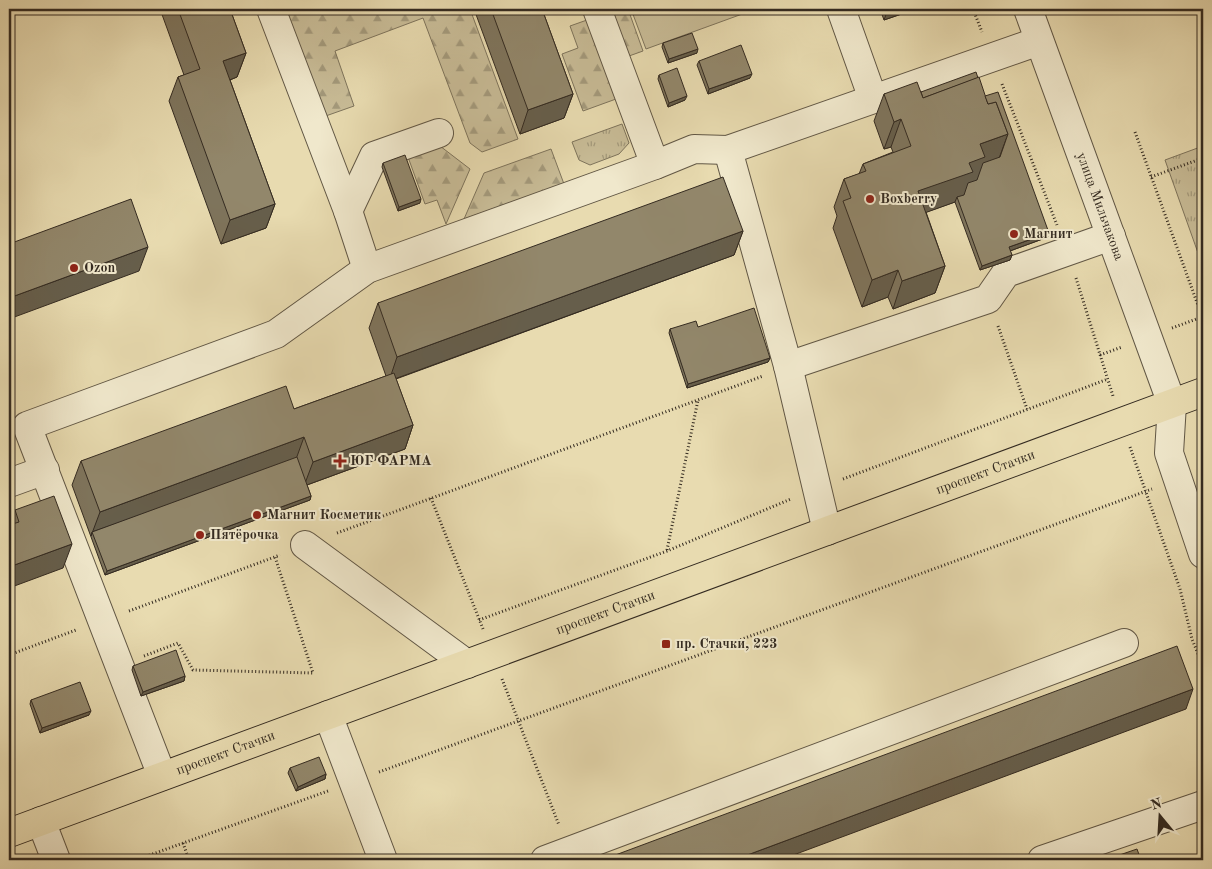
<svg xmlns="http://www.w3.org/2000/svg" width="1212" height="869" font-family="'Old Standard TT',serif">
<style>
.grass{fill:url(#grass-tufts);stroke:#7e745c}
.forest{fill:url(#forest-firs);stroke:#7e745c}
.park{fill:#c9bd98;stroke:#7e745c}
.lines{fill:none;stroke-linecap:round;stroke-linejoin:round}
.minor-casing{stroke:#615745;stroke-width:30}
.major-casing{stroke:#342b21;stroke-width:30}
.path{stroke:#342b21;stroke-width:3;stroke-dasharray:1 2.5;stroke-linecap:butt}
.minor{stroke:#f0e8cc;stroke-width:28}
.major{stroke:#e8dbb0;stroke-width:28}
.wall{fill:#7e745c;stroke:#342b21}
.shaded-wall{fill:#665e4b;stroke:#342b21}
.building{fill:#92876b;stroke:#342b21}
.poi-dot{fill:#8f2418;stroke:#f0e8cc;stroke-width:2}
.labels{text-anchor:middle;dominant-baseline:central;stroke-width:4;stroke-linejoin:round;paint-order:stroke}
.poi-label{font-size:14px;font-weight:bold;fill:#342b21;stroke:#f0e8cc;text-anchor:start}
.street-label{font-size:14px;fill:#342b21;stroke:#f0e8cc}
</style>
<defs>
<pattern id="grass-tufts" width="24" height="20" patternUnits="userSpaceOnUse" patternTransform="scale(1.25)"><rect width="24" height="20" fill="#c9bd98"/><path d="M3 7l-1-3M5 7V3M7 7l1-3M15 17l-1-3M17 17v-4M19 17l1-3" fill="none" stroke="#a49a7c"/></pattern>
<pattern id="forest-firs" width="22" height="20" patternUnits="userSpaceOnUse" patternTransform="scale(1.25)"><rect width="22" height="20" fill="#c9bd98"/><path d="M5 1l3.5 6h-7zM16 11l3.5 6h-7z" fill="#a49a7c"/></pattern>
</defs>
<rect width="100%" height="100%" fill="#e8dbb0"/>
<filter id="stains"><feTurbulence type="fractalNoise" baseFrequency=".004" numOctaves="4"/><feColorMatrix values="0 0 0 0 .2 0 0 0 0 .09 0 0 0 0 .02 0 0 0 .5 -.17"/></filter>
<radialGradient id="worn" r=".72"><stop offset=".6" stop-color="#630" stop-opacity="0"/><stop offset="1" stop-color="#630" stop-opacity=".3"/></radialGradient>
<g class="grass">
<path d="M622 124 629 143 619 154 590 165 579 160 572 142Z"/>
<path d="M1203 146V267L1165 160Z"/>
</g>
<g class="forest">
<path d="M281 9H470L518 139 482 152 470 143 423 18 335 51 354 106 320 118Z"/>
<path d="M612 9H628L643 51 629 56Z"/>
<path d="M587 20 616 99 583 111 562 54 578 48 570 26Z"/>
<path d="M440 146 470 169 446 224 437 200 425 204 408 157Z"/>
<path d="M551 149 564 184 464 219 484 173Z"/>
</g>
<path class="park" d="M631 9H756L646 49Z"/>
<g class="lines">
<g class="minor-casing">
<g id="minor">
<path d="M271 9 348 211 367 269"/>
<path d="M597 9 655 165"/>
<path d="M841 9 873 99"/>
<path id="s1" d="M1028 9 1172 404 1169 453 1203 554"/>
<path d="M728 150 788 366 827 531"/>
<path d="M348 211 374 156 439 133"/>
<path d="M788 366 988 299 1006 273 1111 236"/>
<path d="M9 483 45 470"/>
<path d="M305 545 467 664"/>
<path d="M328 715 383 860"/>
<path d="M162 776 27 426 276 334 367 269 655 165 694 149 728 150 1039 41"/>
<path d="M41 821 56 860"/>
<path d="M545 860 1124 643"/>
<path d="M1042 860 1203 805"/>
</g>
</g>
<g class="major-casing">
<g id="major">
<path id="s2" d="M9 833 1203 392"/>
</g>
</g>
<g class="path">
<path d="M973 9 982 32"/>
<path d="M1002 84 1057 225"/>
<path d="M1135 132 1203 319"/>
<path d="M1151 177 1203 158"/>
<path d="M1076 278 1113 396"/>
<path d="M998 326 1027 409"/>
<path d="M1172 328 1202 317"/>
<path d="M1100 355 1122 347"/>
<path d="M1130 447 1180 589 1192 639 1203 666"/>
<path d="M843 479 1108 379"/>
<path d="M431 498 483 629"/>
<path d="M337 533 763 376"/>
<path d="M667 550 698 400"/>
<path d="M129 611 280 555"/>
<path d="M479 620 667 551 791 499"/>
<path d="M9 655 76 630"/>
<path d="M144 656 178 643 193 670 313 673 275 557"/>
<path d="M502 679 559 825"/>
<path d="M379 772 1152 489"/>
<path d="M183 843 189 860"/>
<path d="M136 860 328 791"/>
</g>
<use href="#minor" class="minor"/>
<use href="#major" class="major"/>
</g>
<g class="wall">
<path d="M160 9H230L246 53 237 77 230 80 275 204 266 228 221 244 169 101 178 77 184 75Z"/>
<path d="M474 9H542L573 94 564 118 520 134Z"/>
<path d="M880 9H916L884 20Z"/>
<path d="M663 43 697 53 668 63 662 47Z"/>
<path d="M699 61 750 78 708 94 697 65Z"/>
<path d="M659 75 685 100 668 107 658 79Z"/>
<path d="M921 92 985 96 1049 233 1048 237 1010 251 1012 255 1010 260 980 270 955 202 926 212 945 266 935 293 893 309 888 297 862 307 833 228 837 216 834 207 844 179 859 174 863 164 893 152 891 147 884 149 874 121 884 94Z"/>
<path d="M383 163 420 203 398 211 382 167Z"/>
<path d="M743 231 734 255 396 379 413 425 405 449 307 485 311 496 310 500 105 575 72 485 81 461 294 409 386 376 369 328 378 303Z"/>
<path d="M698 327 770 358 768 362 687 388 669 333 670 329Z"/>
<path d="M15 510 63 568 9 525Z"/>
<path d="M133 666 185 676 184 681 141 696 132 670Z"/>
<path d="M31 700 89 715 40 733 30 704Z"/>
<path d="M290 768 326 774 325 779 296 791 288 773Z"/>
</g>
<g class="shaded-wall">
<path d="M888 9H916L884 20Z"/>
<path d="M698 49 697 53 668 63 669 59Z"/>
<path d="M246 53 237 77 214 86 223 61Z"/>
<path d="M752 74 750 78 708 94 709 89Z"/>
<path d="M573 94 564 118 520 134 528 110Z"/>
<path d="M687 96 685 100 668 107 669 103Z"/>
<path d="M901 119 891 147 884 149 894 122Z"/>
<path d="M1008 134 998 161 975 184 963 199 957 197 955 202 908 219 918 191 969 163 980 144Z"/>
<path d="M421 199 420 203 398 211 399 207Z"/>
<path d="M275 204 266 228 221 244 230 220Z"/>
<path d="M743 231 734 255 389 381 397 357Z"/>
<path d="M1049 233 1048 237 1007 252 1009 247Z"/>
<path d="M148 247 139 271 9 319V298Z"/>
<path d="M1012 255 1010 260 980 270 982 266Z"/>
<path d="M945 266 935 293 893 309 902 281Z"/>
<path d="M898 270 888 297 862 307 872 280Z"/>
<path d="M770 358 768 362 687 388 688 384Z"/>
<path d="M413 425 405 449 304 486 313 462Z"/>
<path d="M304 437 295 462 92 532 91 536 100 512Z"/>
<path d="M311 496 310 500 105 575 107 571Z"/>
<path d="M72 544 63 568 9 588V567Z"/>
<path d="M185 676 184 681 141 696 143 692Z"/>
<path d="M1193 689 1186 709 780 860H734Z"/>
<path d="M91 711 89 715 40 733 42 728Z"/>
<path d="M326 774 325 779 296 791 298 787Z"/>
</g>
<g class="building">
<path d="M178 9H230L246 53 223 61 275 204 230 220 178 77 200 69Z"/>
<path d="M491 9H542L573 94 528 110Z"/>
<path d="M692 33 698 49 669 59 663 43Z"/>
<path d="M741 45 752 74 709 89 699 61Z"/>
<path d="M677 68 687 96 669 103 659 75Z"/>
<path d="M976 72 978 78 923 98 921 92Z"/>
<path d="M979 77 988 104 996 102 1008 134 980 144 985 157 969 163 973 172 918 191 945 266 902 281 898 270 872 280 843 201 851 198 844 179 866 171 863 164 911 146 901 119 894 122 884 94 917 82 923 98Z"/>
<path d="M998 92 1049 233 1009 247 1012 255 982 266 957 197 964 195 968 183 977 180 983 163 1000 157 1008 134 996 102 988 104 985 96Z"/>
<path d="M405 155 421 199 399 207 383 163Z"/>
<path d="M723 177 743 231 397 357 378 303Z"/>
<path d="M131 199 148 247 9 298V244Z"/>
<path d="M754 308 770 358 688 384 670 329 696 321 698 327Z"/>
<path d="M394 373 413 425 313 462 304 437 100 512 81 461 286 386 294 409Z"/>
<path d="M297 457 311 496 107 571 92 532Z"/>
<path d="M54 496 72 544 9 567V525L19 522 15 510Z"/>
<path d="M1177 646 1193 689 734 860H602Z"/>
<path d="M176 650 185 676 143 692 133 666Z"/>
<path d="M80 682 91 711 42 728 31 700Z"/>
<path d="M319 757 326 774 298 787 290 768Z"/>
<path d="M1137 849 1141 860H1105Z"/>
</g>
<g class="poi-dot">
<circle cx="870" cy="199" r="5"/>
<circle cx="1014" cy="234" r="5"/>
<circle cx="74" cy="268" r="5"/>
<path d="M337.5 453.5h5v5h5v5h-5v5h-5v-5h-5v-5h5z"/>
<circle cx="257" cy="515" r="5"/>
<circle cx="200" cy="535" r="5"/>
<rect x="661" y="639" width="10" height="10" rx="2.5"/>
</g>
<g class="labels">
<g class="poi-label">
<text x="880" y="199">Boxberry</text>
<text x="1024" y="234">Магнит</text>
<text x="84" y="268">Ozon</text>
<text x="350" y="461">ЮГ ФАРМА</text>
<text x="267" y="515">Магнит Косметик</text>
<text x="210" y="535">Пятёрочка</text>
<text x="676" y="644">пр. Стачки, 223</text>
</g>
<g class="street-label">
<text stroke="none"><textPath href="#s1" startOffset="210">улица Мильчакова</textPath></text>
<text stroke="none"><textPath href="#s2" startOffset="1041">проспект Стачки</textPath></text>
<text stroke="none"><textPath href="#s2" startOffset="636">проспект Стачки</textPath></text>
<text stroke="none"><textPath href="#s2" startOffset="231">проспект Стачки</textPath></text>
</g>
</g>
<rect width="1212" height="869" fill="none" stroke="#e8dbb0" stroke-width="30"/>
<rect x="10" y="10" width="1192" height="849" fill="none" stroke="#342b21" stroke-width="2.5"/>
<rect x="15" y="15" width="1182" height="839" fill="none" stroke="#342b21"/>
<g transform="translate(1160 816) rotate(342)" stroke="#f0e8cc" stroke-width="4" paint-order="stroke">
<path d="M0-4L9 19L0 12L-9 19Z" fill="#342b21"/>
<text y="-8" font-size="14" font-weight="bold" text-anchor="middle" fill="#342b21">N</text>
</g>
<rect width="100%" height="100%" filter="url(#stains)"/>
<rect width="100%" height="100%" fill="url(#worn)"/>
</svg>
